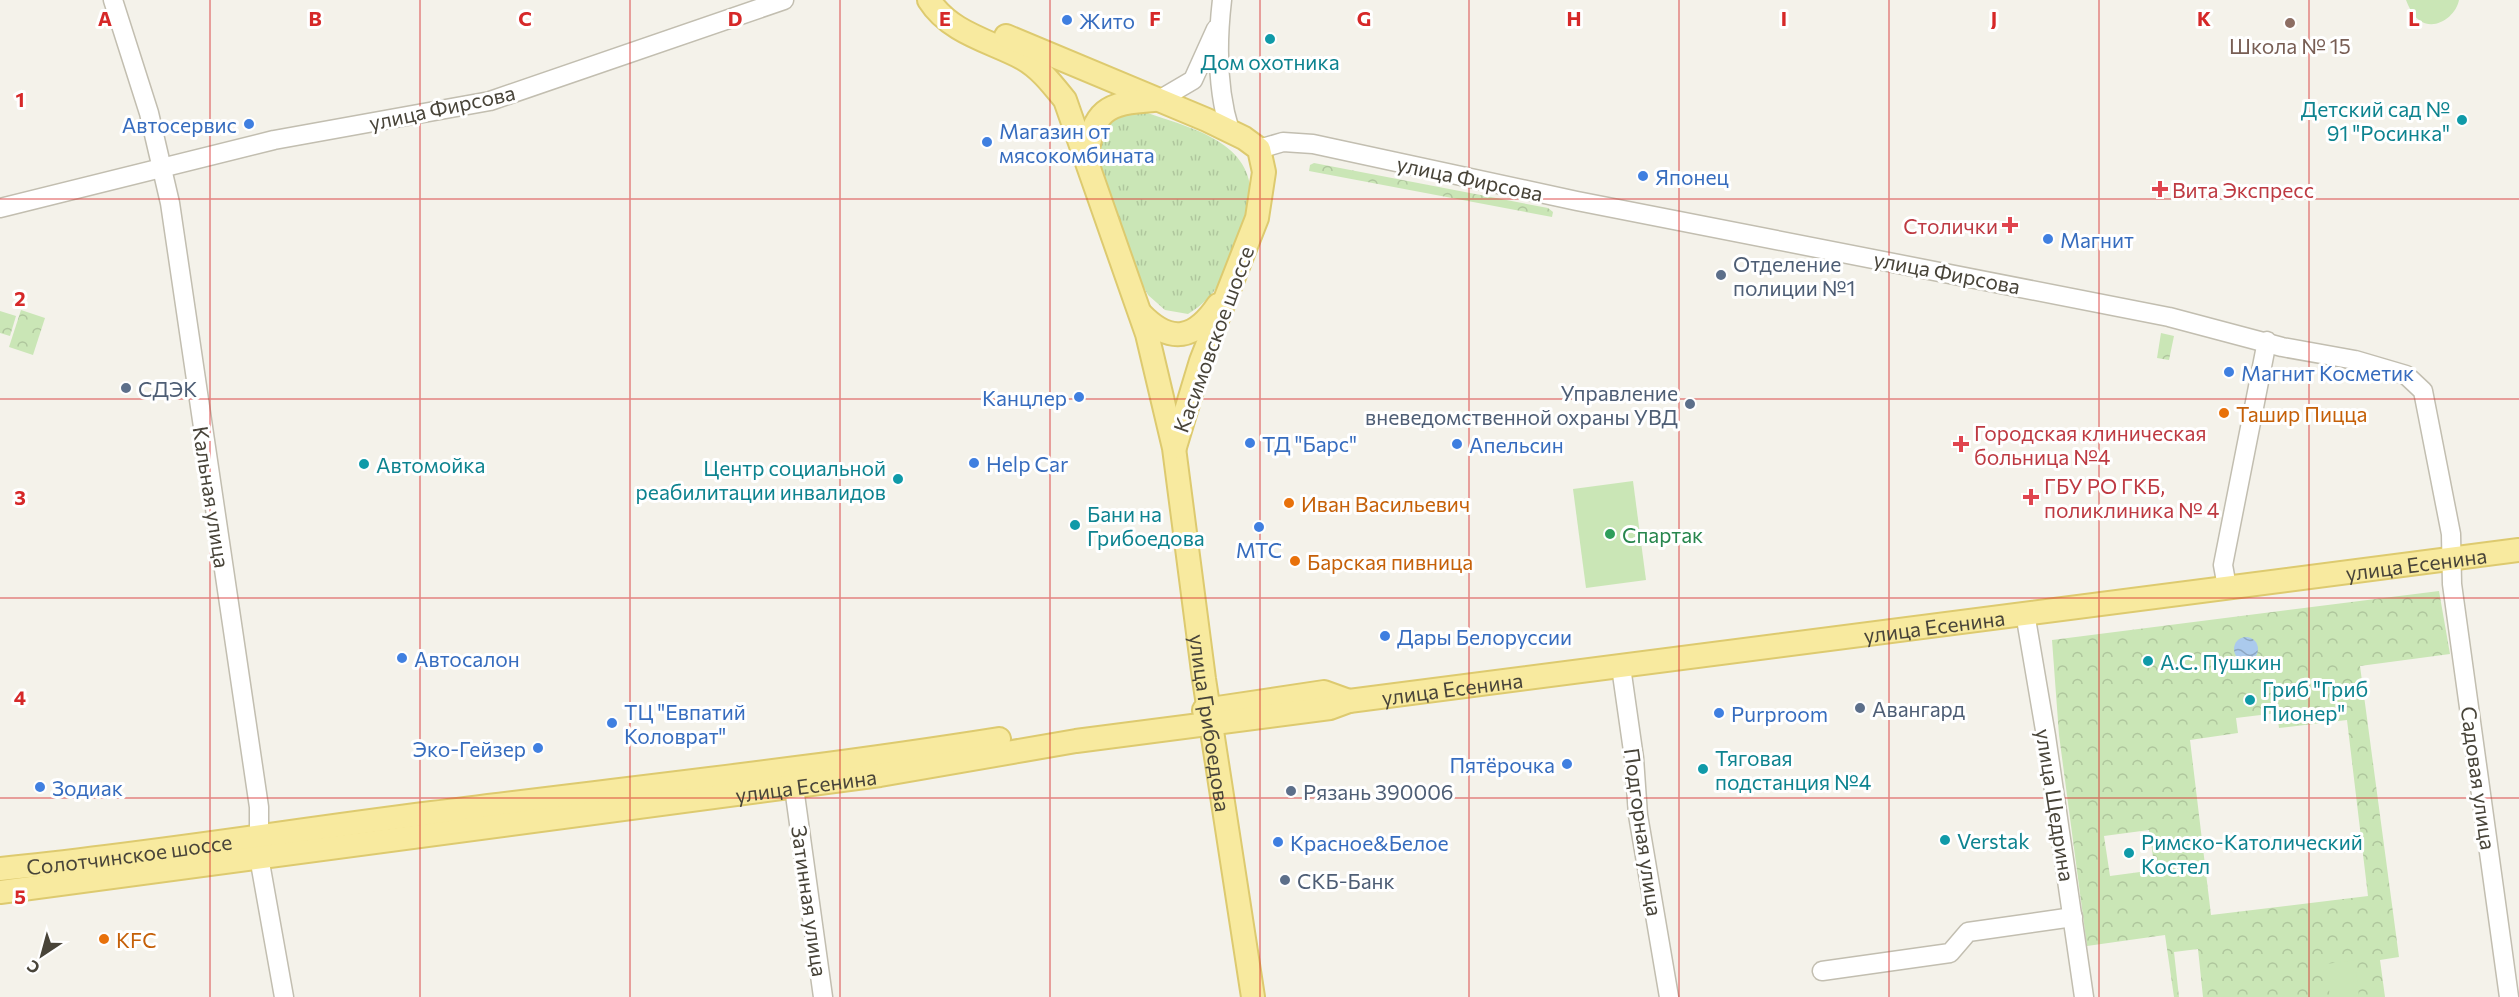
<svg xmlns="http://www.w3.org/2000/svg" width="2519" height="997" font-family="Commissioner,sans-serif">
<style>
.grass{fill:url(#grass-tufts)}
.forest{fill:url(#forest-crowns);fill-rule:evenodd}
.pitch{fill:#cae6b6}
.water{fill:url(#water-waves)}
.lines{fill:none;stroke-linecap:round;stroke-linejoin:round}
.minor-casing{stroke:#c2beb0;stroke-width:21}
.major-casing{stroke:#ddca6f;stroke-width:26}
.minor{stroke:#fff;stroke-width:18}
.major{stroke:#f8ea9f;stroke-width:22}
.grid{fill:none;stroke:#d62828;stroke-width:1.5;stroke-opacity:0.55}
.shop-dot{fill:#3f7fe0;stroke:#fff;stroke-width:2}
.education-dot{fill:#8d6e63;stroke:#fff;stroke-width:2}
.culture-dot{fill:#0f9aa8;stroke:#fff;stroke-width:2}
.health-dot{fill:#e0444e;stroke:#fff;stroke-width:2}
.service-dot{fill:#5c6f8a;stroke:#fff;stroke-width:2}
.food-dot{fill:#e8710a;stroke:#fff;stroke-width:2}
.leisure-dot{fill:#2e9e5b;stroke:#fff;stroke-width:2}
.labels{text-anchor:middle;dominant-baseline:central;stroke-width:6;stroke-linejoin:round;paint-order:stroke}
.shop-label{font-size:21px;fill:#366cbe;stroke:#fff;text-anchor:start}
.education-label{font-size:21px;fill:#785e54;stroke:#fff}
.culture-label{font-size:21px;fill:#0d838f;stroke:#fff;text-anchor:start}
.street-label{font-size:21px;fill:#484439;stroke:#fff}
.health-label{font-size:21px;fill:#be3a42;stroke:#fff;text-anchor:start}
.service-label{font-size:21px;fill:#4e5e75;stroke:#fff;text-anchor:start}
.food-label{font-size:21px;fill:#c56008;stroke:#fff;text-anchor:start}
.leisure-label{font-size:21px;fill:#27864d;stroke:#fff;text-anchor:start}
.grid-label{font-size:20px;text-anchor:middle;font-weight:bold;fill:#d62828;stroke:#fff;stroke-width:6;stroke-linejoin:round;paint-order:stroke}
</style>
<defs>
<pattern id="grass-tufts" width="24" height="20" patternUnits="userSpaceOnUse" patternTransform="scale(1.5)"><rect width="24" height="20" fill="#cae6b6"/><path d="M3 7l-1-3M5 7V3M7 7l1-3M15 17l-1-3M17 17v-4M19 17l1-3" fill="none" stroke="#afc69d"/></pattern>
<pattern id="forest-crowns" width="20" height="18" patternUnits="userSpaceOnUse" patternTransform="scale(1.5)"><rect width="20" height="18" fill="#cae6b6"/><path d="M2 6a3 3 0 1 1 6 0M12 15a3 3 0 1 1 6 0" fill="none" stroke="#afc69d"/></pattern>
<pattern id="water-waves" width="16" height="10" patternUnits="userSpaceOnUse" patternTransform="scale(1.5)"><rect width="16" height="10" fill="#abcaed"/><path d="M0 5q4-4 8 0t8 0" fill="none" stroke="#8da6c1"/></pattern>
</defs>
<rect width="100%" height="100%" fill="#f4f2ea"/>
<path class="grass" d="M1142 111C1189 128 1259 141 1250 206 1249 218 1240 233 1236 244 1222 277 1220 294 1188 314L1165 310 1148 295 1129 259 1095 160 1099 131 1110 118Z"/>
<g class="forest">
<path d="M1314 163 1548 208 1553 212 1552 217 1309 171 1310 165Z"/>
<path d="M21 310 45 318 33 355 9 347Z"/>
<path d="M0 311 16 316 10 336 0 333Z"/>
<path d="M2161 333 2174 336 2169 360 2157 358Z"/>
<path d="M2439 591 2450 654 2360 666 2399 957 2380 960 2385 997H2203L2198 949 2174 952 2179 997H2174L2165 935 2087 946 2059 735 2052 640ZM2277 713 2279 728 2347 720 2368 896 2211 915 2190 740 2238 733 2236 718ZM2149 830 2155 870 2110 876 2104 836Z"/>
</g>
<g class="pitch">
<path d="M2406 0H2459C2456 16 2435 32 2419 20 2412 15 2409 7 2406 0Z"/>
<path d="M1633 481 1646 580 1586 588 1573 489Z"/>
<path d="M2355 960 2359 997H2330L2326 964Z"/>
</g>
<circle class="water" cx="2246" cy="649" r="12"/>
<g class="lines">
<g class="minor-casing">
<g id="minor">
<path d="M113 0 149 113 170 203 259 807V857L284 997"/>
<path d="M1222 0C1217 43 1217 90 1230 131"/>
<path d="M1159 100 1193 80 1216 29"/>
<path d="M1259 149 1283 142 1313 144 1577 201 2169 317 2282 347 2355 360 2406 375 2423 391 2451 534 2452 584 2509 997"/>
<path d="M0 208 274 140 490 101 784 0"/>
<path d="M2227 587 2223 565 2267 341"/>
<path d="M2025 613 2046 736 2084 997"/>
<path d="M1621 667 1634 758 1638 815 1669 997"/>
<path d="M792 773 823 997"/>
<path d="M1822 971 1950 953 1968 932 2073 917"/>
</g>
</g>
<g class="major-casing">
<g id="major">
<path id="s1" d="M929 0C950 33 990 41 1022 58 1040 68 1052 84 1065 100L1147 334 1174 448 1204 679 1253 997"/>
<path d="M1006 36 1207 120 1244 138 1259 149 1264 172 1257 218 1201 361 1175 447"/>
<path d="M1086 159C1094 110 1105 103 1154 100"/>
<path d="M1141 314C1171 345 1195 339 1218 305"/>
<path d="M1204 710 1324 692 1349 701"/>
<path id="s2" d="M0 869C144 855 288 831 432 813 621 789 810 769 999 739"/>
<path id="s3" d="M0 892 880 775 1076 741 1330 708 1349 701 2519 550"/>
</g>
</g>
<use href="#minor" class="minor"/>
<use href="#major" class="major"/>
</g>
<path class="grid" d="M210 0V997M420 0V997M630 0V997M840 0V997M1050 0V997M1260 0V997M1469 0V997M1679 0V997M1889 0V997M2099 0V997M2309 0V997M0 199H2519M0 399H2519M0 598H2519M0 798H2519"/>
<g class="shop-dot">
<circle cx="1067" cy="20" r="6"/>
<circle cx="249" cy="124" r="6"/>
<circle cx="987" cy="142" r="6"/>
<circle cx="1643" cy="176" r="6"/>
<circle cx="2048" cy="239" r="6"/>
<circle cx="2229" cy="372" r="6"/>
<circle cx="1079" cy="397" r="6"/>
<circle cx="1250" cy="443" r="6"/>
<circle cx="1457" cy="444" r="6"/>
<circle cx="974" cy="463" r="6"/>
<circle cx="1259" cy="527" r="6"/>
<circle cx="1385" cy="636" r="6"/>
<circle cx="402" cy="658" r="6"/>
<circle cx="1719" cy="713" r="6"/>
<circle cx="612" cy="723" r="6"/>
<circle cx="538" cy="748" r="6"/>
<circle cx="1567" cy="764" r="6"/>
<circle cx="40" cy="787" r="6"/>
<circle cx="1278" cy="842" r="6"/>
</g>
<circle class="education-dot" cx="2290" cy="23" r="6"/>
<g class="culture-dot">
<circle cx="1270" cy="39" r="6"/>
<circle cx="2462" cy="120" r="6"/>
<circle cx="364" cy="464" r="6"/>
<circle cx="898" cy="479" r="6"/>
<circle cx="1075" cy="525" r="6"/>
<circle cx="2148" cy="661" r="6"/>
<circle cx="2250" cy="700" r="6"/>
<circle cx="1703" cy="769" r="6"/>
<circle cx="1945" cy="840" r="6"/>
<circle cx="2129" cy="853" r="6"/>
</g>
<g class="health-dot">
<path d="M2157 180h6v6h6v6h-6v6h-6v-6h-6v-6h6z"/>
<path d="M2007 216h6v6h6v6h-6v6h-6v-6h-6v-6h6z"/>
<path d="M1958 435h6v6h6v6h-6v6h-6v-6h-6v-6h6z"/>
<path d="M2028 488h6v6h6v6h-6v6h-6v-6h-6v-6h6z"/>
</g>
<g class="service-dot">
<circle cx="1721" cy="275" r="6"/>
<circle cx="126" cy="388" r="6"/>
<circle cx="1690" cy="404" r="6"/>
<circle cx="1860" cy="708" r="6"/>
<circle cx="1291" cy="791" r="6"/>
<circle cx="1285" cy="880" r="6"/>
</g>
<g class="food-dot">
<circle cx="2224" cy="413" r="6"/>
<circle cx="1289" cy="503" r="6"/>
<circle cx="1295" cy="561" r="6"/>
<circle cx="104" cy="939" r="6"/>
</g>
<circle class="leisure-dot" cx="1610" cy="534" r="6"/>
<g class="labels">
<g class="shop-label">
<text x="1079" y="20">Жито</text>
<text x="237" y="124" text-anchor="end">Автосервис</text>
<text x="999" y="130">Магазин от<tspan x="999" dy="24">мясокомбината</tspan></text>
<text x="1655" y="176">Японец</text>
<text x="2060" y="239">Магнит</text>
<text x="2241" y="372">Магнит Косметик</text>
<text x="1067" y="397" text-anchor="end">Канцлер</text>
<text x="1262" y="443">ТД "Барс"</text>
<text x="1469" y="444">Апельсин</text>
<text x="986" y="463">Help Car</text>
<text x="1259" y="549" text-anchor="middle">МТС</text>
<text x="1397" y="636">Дары Белоруссии</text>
<text x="414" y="658">Автосалон</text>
<text x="624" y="711">ТЦ "Евпатий<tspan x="624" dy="24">Коловрат"</tspan></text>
<text x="1731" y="713">Purproom</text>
<text x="526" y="748" text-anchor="end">Эко-Гейзер</text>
<text x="1555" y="764" text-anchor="end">Пятёрочка</text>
<text x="52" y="787">Зодиак</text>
<text x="1290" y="842">Красное&amp;Белое</text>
</g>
<g class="education-label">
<text x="2290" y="45">Школа № 15</text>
</g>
<g class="culture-label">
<text x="1270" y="61" text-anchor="middle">Дом охотника</text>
<text x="2450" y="108" text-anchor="end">Детский сад №<tspan x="2450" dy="24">91 "Росинка"</tspan></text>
<text x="376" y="464">Автомойка</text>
<text x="886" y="467" text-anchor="end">Центр социальной<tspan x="886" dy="24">реабилитации инвалидов</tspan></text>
<text x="1087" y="513">Бани на<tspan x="1087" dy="24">Грибоедова</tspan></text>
<text x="2160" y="661">А.С. Пушкин</text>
<text x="2262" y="688">Гриб "Гриб<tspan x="2262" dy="24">Пионер"</tspan></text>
<text x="1715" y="757">Тяговая<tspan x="1715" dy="24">подстанция №4</tspan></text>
<text x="1957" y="840">Verstak</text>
<text x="2141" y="841">Римско-Католический<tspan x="2141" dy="24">Костел</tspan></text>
</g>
<g class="street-label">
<text transform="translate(442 107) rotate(-12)">улица Фирсова</text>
<text transform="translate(1470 178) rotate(12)">улица Фирсова</text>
<text transform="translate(1947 272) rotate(11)">улица Фирсова</text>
<text transform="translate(1213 339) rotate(-70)">Касимовское шоссе</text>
<text transform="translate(212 497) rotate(81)">Кальная улица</text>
<text stroke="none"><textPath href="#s3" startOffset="2439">улица Есенина</textPath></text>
<text stroke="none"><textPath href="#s3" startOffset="1953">улица Есенина</textPath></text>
<text stroke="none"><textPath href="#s3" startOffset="1467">улица Есенина</textPath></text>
<text stroke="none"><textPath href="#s1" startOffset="814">улица Грибоедова</textPath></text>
<text transform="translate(2479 778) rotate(82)">Садовая улица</text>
<text stroke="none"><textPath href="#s3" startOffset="813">улица Есенина</textPath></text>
<text transform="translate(2056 805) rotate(81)">улица Щедрина</text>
<text transform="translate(1644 832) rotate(82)">Подгорная улица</text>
<text stroke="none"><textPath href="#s2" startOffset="130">Солотчинское шоссе</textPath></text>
<text transform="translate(810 901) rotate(82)">Затинная улица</text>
</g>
<g class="health-label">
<text x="2172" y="189">Вита Экспресс</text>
<text x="1998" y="225" text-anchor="end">Столички</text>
<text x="1974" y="432">Городская клиническая<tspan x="1974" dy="24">больница №4</tspan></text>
<text x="2044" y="485">ГБУ РО ГКБ,<tspan x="2044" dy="24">поликлиника № 4</tspan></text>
</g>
<g class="service-label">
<text x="1733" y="263">Отделение<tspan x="1733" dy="24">полиции №1</tspan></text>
<text x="138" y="388">СДЭК</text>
<text x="1678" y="392" text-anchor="end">Управление<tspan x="1678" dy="24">вневедомственной охраны УВД</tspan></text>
<text x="1872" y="708">Авангард</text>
<text x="1303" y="791">Рязань 390006</text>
<text x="1297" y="880">СКБ-Банк</text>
</g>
<g class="food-label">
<text x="2236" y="413">Ташир Пицца</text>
<text x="1301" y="503">Иван Васильевич</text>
<text x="1307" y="561">Барская пивница</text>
<text x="116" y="939">KFC</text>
</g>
<g class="leisure-label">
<text x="1622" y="534">Спартак</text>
</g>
</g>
<g class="grid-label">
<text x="105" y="26">A</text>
<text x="315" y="26">B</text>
<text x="525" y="26">C</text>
<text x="735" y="26">D</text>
<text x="945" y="26">E</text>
<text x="1155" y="26">F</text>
<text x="1364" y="26">G</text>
<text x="1574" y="26">H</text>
<text x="1784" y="26">I</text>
<text x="1994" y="26">J</text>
<text x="2204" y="26">K</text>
<text x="2414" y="26">L</text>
<text x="20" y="107">1</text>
<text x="20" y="306">2</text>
<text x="20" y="505">3</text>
<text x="20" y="705">4</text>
<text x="20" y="904">5</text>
</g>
<g transform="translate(42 955) rotate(216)" stroke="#ffffff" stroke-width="4.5" paint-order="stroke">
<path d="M0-4.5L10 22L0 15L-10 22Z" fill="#484439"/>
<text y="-9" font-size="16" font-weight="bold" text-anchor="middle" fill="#484439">С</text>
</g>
</svg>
